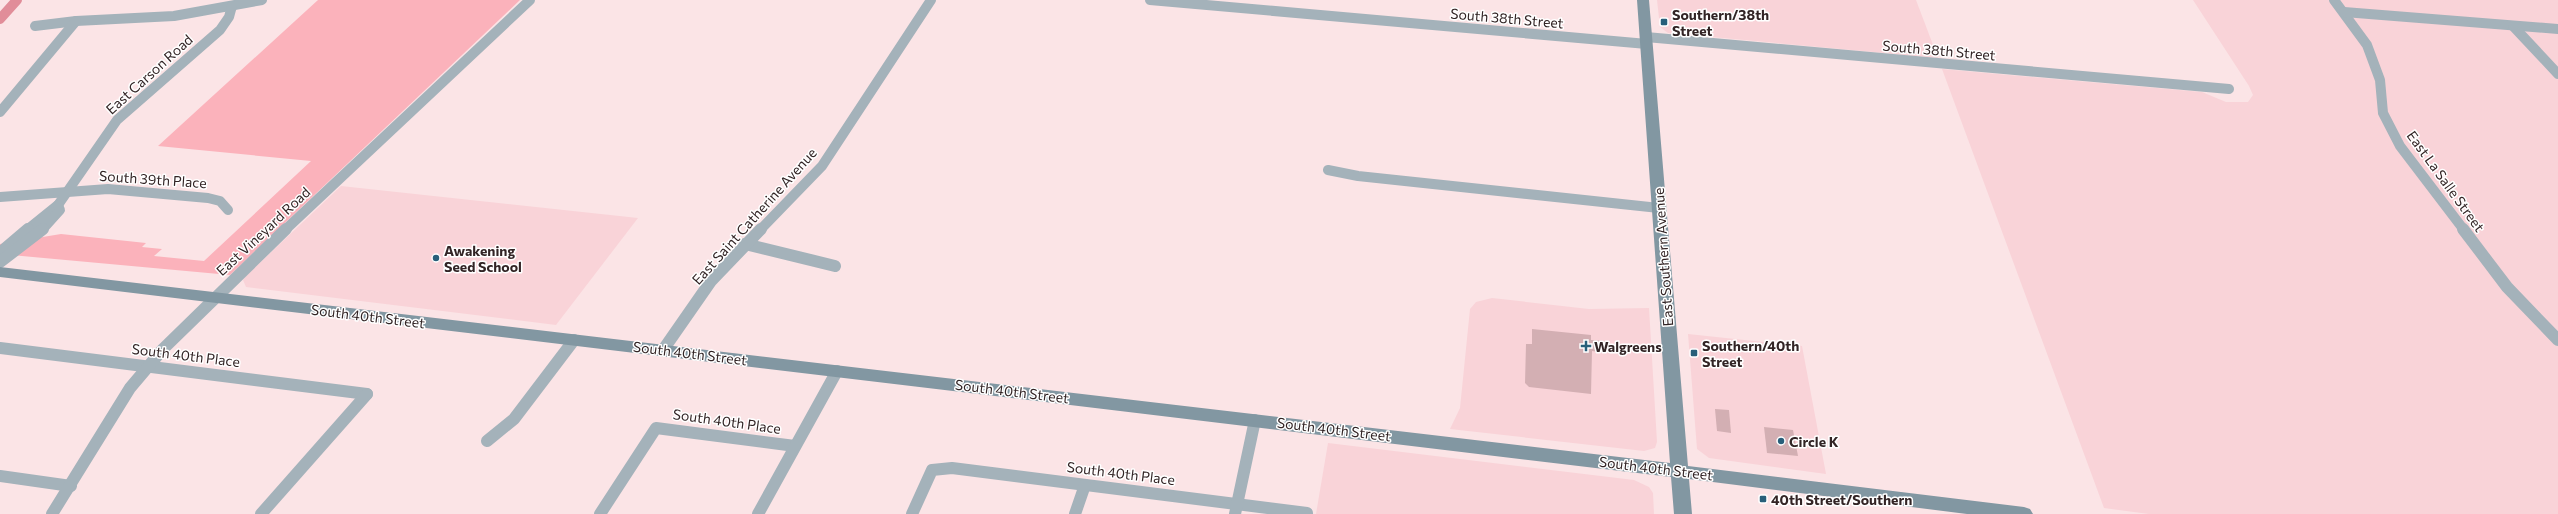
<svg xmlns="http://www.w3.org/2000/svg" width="2558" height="514" font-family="Commissioner,sans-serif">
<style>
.built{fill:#f9d3d8}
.green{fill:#fbb2bb}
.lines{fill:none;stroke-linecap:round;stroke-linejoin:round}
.canal{stroke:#e18d99;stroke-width:10}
.building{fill:#d3afb3}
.minor-far1{stroke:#a4b2ba;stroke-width:10}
.minor{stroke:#a4b2ba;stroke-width:12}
.secondary{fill:#8297a2;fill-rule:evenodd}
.poi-dot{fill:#285f7a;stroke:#fff;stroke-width:1.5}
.labels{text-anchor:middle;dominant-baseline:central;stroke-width:3;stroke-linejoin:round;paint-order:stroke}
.poi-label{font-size:14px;font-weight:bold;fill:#322425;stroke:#fff;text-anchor:start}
.street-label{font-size:14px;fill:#322425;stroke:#fff}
</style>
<rect width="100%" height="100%" fill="#fbe4e6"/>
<g class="built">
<path d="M1657 0H1916L1938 58 1668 33 1660 27Z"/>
<path d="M2193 0H2558V514H2149L2104 508 1942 69 2202 92 2226 102H2248L2253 95 2249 86Z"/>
<path d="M341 186 638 218 556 325 246 287 243 280 247 275Z"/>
<path d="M1492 298 1589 309 1649 308 1657 442 1655 448 1644 451 1450 429 1460 408 1470 309 1476 302Z"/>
<path d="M1688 334 1802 346 1826 474 1709 458 1697 449Z"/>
<path d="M1328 443 1634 480 1649 487 1653 493 1654 514H1316Z"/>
</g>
<path class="green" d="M318 0H520L230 275 0 254V244L61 234 146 243 142 247 162 249 154 256 204 261 311 161 158 146Z"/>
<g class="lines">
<path class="canal" d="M0 19 17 0"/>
</g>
<g class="building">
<path d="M1532 329 1591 335V340L1606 341 1607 353 1592 351 1591 394 1529 387 1525 383 1526 344H1532Z"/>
<path d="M1715 409 1729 410 1731 433 1717 431Z"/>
<path d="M1764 427 1793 430 1798 456 1767 453Z"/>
</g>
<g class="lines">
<g class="minor-far1">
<path d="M1150 0 1647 44"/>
<path d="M2334 0 2367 45 2380 80 2383 113 2400 146 2464 230"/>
<path d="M2344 12 2558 29"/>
<path d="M35 26 76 21 174 16 262 0"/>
<path d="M2513 26 2558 74"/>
<path d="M1646 37 2229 89"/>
<path d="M0 112 76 21"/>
<path d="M1328 170 1358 176 1659 208"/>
<path d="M0 197 108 189 208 198 220 201 228 210"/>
<path d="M27 230 58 205 117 120 220 30 229 17 232 6"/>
<path d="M42 230 60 210 58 205"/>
<path d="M285 230 530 0"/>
<path d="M760 230 822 166 931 0"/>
</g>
<g class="minor">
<path d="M2463 229 2507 287 2558 340"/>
<path d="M745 244 835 266"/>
<path d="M0 253 28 229"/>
<path d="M0 262 43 229"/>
<path d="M0 348 367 394"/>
<path d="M663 350 711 281 761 229"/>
<path d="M487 441 514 419 574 340"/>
<path d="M0 476 71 486"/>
<path d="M52 514 130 388 163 349 286 229"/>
<path d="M261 514 367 394"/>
<path d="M600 514 656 428 795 446"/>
<path d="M758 514 837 371"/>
<path d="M912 514 932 470 952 468 1307 513"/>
<path d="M1075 514 1085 485"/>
<path d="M1235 514 1255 420"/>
</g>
<path class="secondary" d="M1637 0H1649L1688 466 2024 507 2030 509 2033 514H1967L1689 479 1692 514H1674L1671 477 0 277V267L1670 463Z"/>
</g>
<g class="poi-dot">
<rect x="1660" y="18" width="8" height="8" rx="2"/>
<circle cx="436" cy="258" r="4"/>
<path d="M1584 340h4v4h4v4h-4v4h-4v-4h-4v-4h4z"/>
<rect x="1690" y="349" width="8" height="8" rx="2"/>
<circle cx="1781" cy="441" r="4"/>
<rect x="1759" y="495" width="8" height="8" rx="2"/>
</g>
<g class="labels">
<g class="poi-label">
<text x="1672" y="14">Southern/38th<tspan x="1672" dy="16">Street</tspan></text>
<text x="444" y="250">Awakening<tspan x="444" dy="16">Seed School</tspan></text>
<text x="1702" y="345">Southern/40th<tspan x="1702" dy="16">Street</tspan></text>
<text x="1594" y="346">Walgreens</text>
<text x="1789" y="441">Circle K</text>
<text x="1771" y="499">40th Street/Southern</text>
</g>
<g class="street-label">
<text transform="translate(1507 18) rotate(5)">South 38th Street</text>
<text transform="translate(1939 50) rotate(5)">South 38th Street</text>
<text transform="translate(149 74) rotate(-42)">East Carson Road</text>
<text transform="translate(153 179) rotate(4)">South 39th Place</text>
<text transform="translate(2446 181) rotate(54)">East La Salle Street</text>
<text transform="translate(754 216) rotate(-48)">East Saint Catherine Avenue</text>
<text transform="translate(263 231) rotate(-43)">East Vineyard Road</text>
<text transform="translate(1663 257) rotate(-94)">East Southern Avenue</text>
<text transform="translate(368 316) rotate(7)">South 40th Street</text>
<text transform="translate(690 353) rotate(7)">South 40th Street</text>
<text transform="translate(186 355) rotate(7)">South 40th Place</text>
<text transform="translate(1012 391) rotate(7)">South 40th Street</text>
<text transform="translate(727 421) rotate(8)">South 40th Place</text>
<text transform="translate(1334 429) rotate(7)">South 40th Street</text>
<text transform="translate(1656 468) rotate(7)">South 40th Street</text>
<text transform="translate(1121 473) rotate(7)">South 40th Place</text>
</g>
</g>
</svg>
